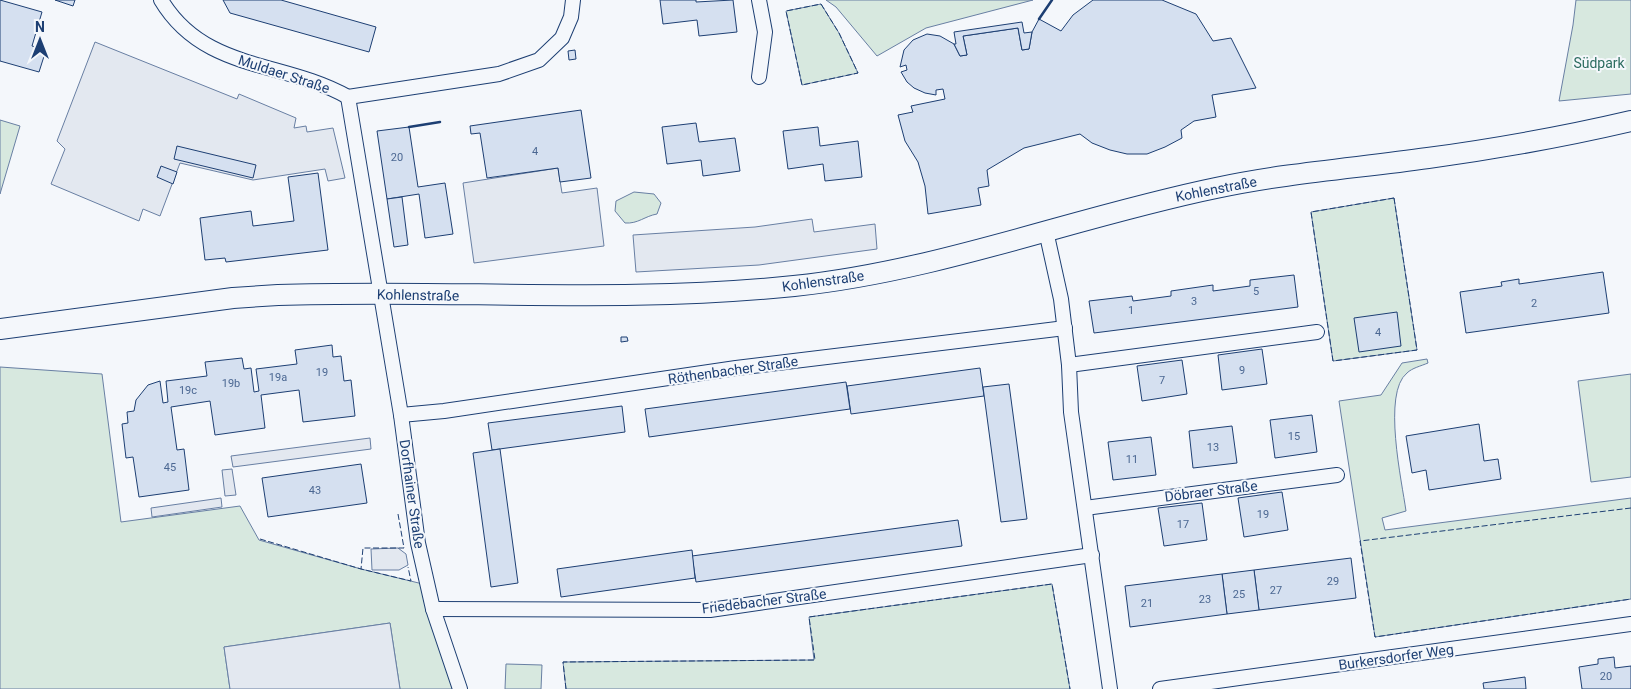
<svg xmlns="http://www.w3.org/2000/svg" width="1631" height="689" font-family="Roboto,sans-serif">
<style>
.green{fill:#d7e8df;stroke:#687fa3}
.parking{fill:#e3e8f0;stroke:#687fa3}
.building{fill:#d5e0f0;stroke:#1d3f73}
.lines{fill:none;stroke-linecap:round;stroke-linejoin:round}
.street-casing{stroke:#1d3f73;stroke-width:16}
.secondary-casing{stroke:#1d3f73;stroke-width:22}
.street{stroke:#f4f7fb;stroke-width:14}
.secondary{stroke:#f4f7fb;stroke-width:20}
.fence{stroke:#1d3f73;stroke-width:1;stroke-dasharray:6 2.5;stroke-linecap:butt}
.wall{stroke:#1d3f73;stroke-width:2.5}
.labels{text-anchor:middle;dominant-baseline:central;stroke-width:4;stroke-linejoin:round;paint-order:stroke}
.number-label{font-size:11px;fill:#4b6792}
.park-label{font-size:14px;fill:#2c6c60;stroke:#f4f7fb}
.street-label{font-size:14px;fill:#1d3f73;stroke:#f4f7fb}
</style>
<rect width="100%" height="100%" fill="#f4f7fb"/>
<g class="green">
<path d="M826 0H1033L926 28 877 56 836 7Z"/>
<path d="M1576 0H1631V94L1559 101 1573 25Z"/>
<path d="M821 4 839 33 858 73 802 85 786 11Z"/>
<path d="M0 120 20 126 0 194Z"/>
<path d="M634 192 654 194 661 203 657 214C645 216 638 224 625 223L615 211 616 201Z"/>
<path d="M1394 198 1417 350 1333 361 1311 212Z"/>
<path d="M1427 359 1428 363C1421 366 1412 368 1407 373 1382 393 1402 482 1406 511L1382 518 1385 530 1631 498V599L1375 637 1339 401 1381 395 1402 363Z"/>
<path d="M0 367 102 374 121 522 240 506 259 540 361 569 427 585 460 689H400L390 623 224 647 230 689H0Z"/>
<path d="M1631 374V477L1591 482 1578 381Z"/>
<path d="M1052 584 1070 689H566L563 662 814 660 809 617Z"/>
<path d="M506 664 542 665 541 689H505Z"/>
</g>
<g class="parking">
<path d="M95 42 237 99 239 94 296 118 294 128 306 126 307 132 333 128 345 178 328 181 325 169 253 180 180 163 160 216 143 209 139 221 51 184 65 149 57 141Z"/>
<path d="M558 168 562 193 597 188 604 246 474 263 463 183Z"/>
<path d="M812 219 814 232 875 224 877 249 759 265 636 272 633 235 755 227Z"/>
<path d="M370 438 371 449 233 467 231 456Z"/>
<path d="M232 469 236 495 225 496 222 470Z"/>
<path d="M221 498 222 507 152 517 151 508Z"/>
<path d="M398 548 406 554 408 565 399 570H372L371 549Z"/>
<path d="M390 623 400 689H230L224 647Z"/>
</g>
<g class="building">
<path d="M0 0 42 12 32 46 46 50 39 72 0 61Z"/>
<path d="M55 0H75L73 6Z"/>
<path d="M223 0H281L376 27 369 52 230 13Z"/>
<path d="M660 0H696V2L733 0 737 32 699 36 697 20 663 24Z"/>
<path d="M1093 0H1162L1196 14 1213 41 1231 38 1256 88 1212 95 1216 117 1194 121 1181 130 1182 138 1165 147 1147 154H1127L1110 150 1092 143 1080 134 1024 148 987 170 989 186 978 188 981 205 928 214 925 186 918 162 905 141 898 115 913 112 911 106 945 99 943 89 936 90V95L925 93 914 88 907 82 901 72 907 70 906 65 900 67 904 50 913 40 927 34 940 36 954 44 960 56 967 55 963 36 1018 28 1022 50 1029 49 1032 32 1039 19 1061 31 1073 15Z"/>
<path d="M1022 22 1024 33 1032 32 1029 49 1022 50 1018 28 963 36 967 55 960 56 954 44H956L954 32Z"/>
<path d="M575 50 576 59 569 60 568 51Z"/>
<path d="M581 110 591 178 560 182 558 168 487 178 480 133 471 134 470 126Z"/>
<path d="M696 123 699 142 735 138 740 171 703 176 701 160 667 164 662 127Z"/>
<path d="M409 127 418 187 445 183 453 234 425 238 419 194 387 199 377 131Z"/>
<path d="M818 127 820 146 858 141 862 177 825 181 823 164 788 169 783 131Z"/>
<path d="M177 146 256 165 253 178 174 159Z"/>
<path d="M161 166 177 172 173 184 157 177Z"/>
<path d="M318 173 328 250 226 262 225 258 205 260 200 218 251 211 253 226 294 221 288 177Z"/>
<path d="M402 197 408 245 394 247 387 199Z"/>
<path d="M1603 272 1609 313 1466 333 1460 292 1502 286 1501 282 1519 279V284Z"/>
<path d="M1294 275 1298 307 1094 333 1089 301 1132 296 1133 301 1171 296V291L1213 285V291L1250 286V280Z"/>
<path d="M1397 312 1401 346 1359 352 1354 318Z"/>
<path d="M621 337H627L628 341 621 342Z"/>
<path d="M332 345 333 357 341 356 344 381 351 380 355 416 303 422 299 390 261 395 265 428 215 435 210 401 171 407 177 450 184 449 189 490 139 497 133 457 126 458 122 424 128 423 127 412 134 411 136 400 148 385 160 381 163 403 168 402 166 381 207 376 205 362 242 358 244 369 251 368 254 392 259 391 256 369 297 364 295 350Z"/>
<path d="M1262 349 1267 384 1222 390 1218 355Z"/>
<path d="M1182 360 1187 394 1142 401 1137 366Z"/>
<path d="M980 368 984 396 851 414 847 386Z"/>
<path d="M846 382 850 409 649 437 645 409Z"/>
<path d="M1009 384 1027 519 1001 522 983 387Z"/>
<path d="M622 406 625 432 492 450 488 423Z"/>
<path d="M1312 415 1317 452 1275 458 1270 420Z"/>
<path d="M1479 424 1484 461 1498 459 1501 479 1429 490 1426 470 1412 473 1406 436Z"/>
<path d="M1232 426 1237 463 1193 468 1189 431Z"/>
<path d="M1151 437 1156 475 1113 480 1108 442Z"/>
<path d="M500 449 518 583 491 587 473 453Z"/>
<path d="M361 464 367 503 268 517 262 478Z"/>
<path d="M1282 492 1288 530 1244 537 1238 498Z"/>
<path d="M1202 503 1207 540 1164 546 1158 508Z"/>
<path d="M958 520 962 546 696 582 692 556Z"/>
<path d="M692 550 695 578 561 597 557 569Z"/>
<path d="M1351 558 1356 598 1259 610 1254 570Z"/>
<path d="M1254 570 1259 610 1227 614 1222 574Z"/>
<path d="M1222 574 1227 614 1130 627 1125 586Z"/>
<path d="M1614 657 1615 668 1631 666V689H1582L1579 667 1598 664V659Z"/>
<path d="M1525 677 1526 689H1484L1483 683Z"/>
</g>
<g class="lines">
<g class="street-casing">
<g id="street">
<path d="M161 0C204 72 283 60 348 97"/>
<path d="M759 0 765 32 759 77"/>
<path d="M348 97 401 415 418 543 433 609 460 689"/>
<path d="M348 97 499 74 539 60 562 38 571 17 573 0"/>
<path d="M1046 231 1061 299 1069 365 1071 412 1110 689"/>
<path d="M1069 365 1317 332"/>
<path d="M401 415 444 411 736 368 1065 328"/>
<path d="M1085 508 1337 475"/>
<path d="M433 609 710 610 1092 555"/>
<path d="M1160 689 1631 624"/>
</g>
</g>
<g class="secondary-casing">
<path id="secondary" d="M0 329 233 298 278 295C450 289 622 304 794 286 939 271 1075 217 1216 188 1286 173 1357 168 1428 158 1494 149 1567 136 1631 121"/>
</g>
<use href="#street" class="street"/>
<use href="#secondary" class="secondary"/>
<g class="fence">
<path d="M821 4 839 33 858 73 802 85 786 11Z"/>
<path d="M1394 198 1417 350 1333 361 1311 212Z"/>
<path d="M1631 508 1360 541 1375 637 1631 599"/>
<path d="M398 514 404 548H363L361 569 411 581 408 567"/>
<path d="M260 539 361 569"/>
<path d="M566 689 563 662 815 660 809 617 1052 584 1070 689"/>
</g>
<g class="wall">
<path d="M1039 19 1052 0"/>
<path d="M409 127 440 122"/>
</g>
</g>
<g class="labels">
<g class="number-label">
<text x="535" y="151">4</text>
<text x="397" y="157">20</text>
<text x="1256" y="291">5</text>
<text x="1194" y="301">3</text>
<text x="1534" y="303">2</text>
<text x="1131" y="310">1</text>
<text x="1378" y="332">4</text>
<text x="1242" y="370">9</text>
<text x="322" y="372">19</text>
<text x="278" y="377">19a</text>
<text x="1162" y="380">7</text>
<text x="231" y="383">19b</text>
<text x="188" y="390">19c</text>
<text x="1294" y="436">15</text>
<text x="1213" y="447">13</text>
<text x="1132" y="459">11</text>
<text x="170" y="467">45</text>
<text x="315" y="490">43</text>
<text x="1263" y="514">19</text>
<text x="1183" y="524">17</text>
<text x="1333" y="581">29</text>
<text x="1276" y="590">27</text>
<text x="1239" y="594">25</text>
<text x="1205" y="599">23</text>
<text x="1147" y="603">21</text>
<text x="1606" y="676">20</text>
</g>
<g class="park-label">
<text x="1599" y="63">Südpark</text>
</g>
<g class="street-label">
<text transform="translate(284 74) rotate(18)">Muldaer Straße</text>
<text transform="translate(1216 189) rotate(-11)">Kohlenstraße</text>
<text transform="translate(823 281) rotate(-8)">Kohlenstraße</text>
<text transform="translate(418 295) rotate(1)">Kohlenstraße</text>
<text transform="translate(733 370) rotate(-8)">Röthenbacher Straße</text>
<text transform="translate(1211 491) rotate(-7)">Döbraer Straße</text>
<text transform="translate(412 494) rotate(82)">Dorfhainer Straße</text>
<text transform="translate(764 601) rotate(-7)">Friedebacher Straße</text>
<text transform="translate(1396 657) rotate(-8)">Burkersdorfer Weg</text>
</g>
</g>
<g transform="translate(40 40)" stroke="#f4f7fb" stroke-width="4" paint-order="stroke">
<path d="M0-4L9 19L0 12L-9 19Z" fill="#1d3f73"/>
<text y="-8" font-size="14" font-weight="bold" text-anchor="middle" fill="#1d3f73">N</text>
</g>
</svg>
